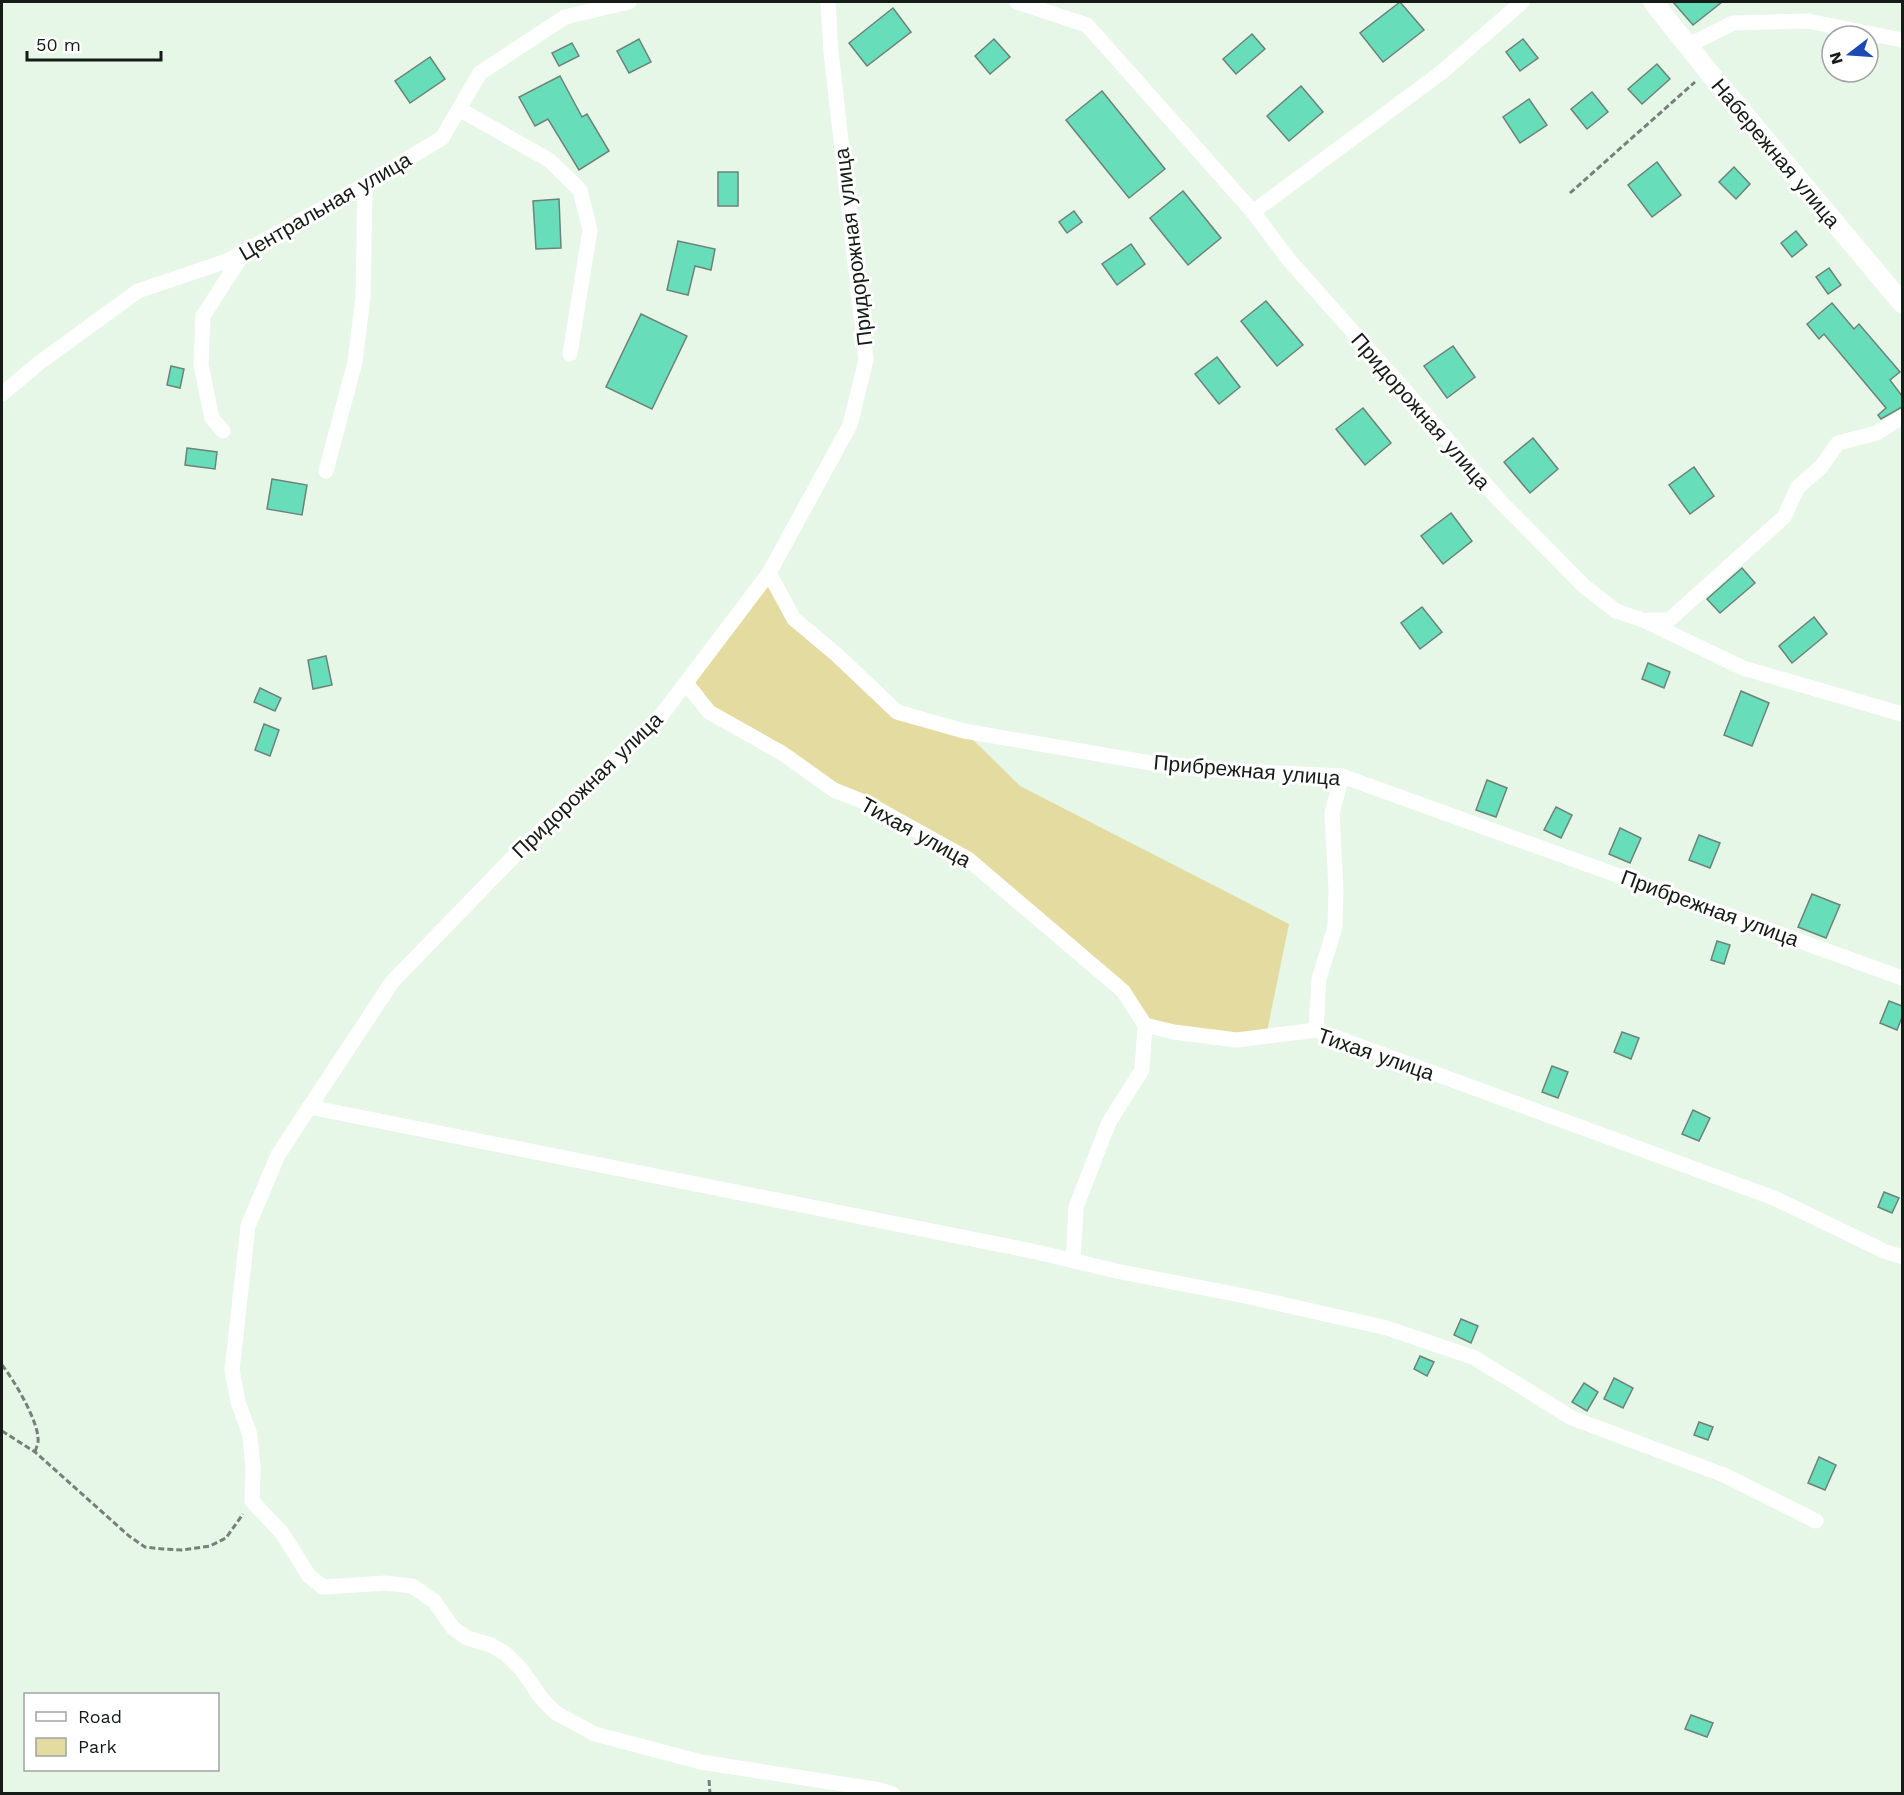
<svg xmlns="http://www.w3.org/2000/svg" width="1904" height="1795" font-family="'Work Sans',sans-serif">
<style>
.green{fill:#e3dba0}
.building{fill:#68ddb9;stroke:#6d837a;stroke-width:1.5}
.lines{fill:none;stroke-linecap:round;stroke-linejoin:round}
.path{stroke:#768177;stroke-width:3;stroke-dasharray:6 3;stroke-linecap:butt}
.minor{stroke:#fff;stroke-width:15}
.tertiary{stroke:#fff;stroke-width:20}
.labels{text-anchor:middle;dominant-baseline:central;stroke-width:6;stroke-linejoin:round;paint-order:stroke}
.street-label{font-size:21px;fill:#151b16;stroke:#fff}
</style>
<rect width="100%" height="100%" fill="#e6f7e7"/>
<path class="green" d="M769 573 794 619 897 712 964 731 1020 786 1289 924 1266 1036 1145 1025 1123 991 968 859 709 712 686 683Z"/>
<g class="building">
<path d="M1400 2 1424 30 1383 62 1360 33Z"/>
<path d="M1673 2H1722L1693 25Z"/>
<path d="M893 8 911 32 867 66 849 43Z"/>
<path d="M1252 34 1265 49 1236 74 1223 59Z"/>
<path d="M639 39 651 62 629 73 617 51Z"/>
<path d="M994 39 1010 57 990 74 975 56Z"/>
<path d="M1523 39 1538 58 1520 71 1506 52Z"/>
<path d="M572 43 579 56 559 66 552 53Z"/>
<path d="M430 57 445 79 410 103 395 81Z"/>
<path d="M1657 64 1670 79 1642 104 1628 89Z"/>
<path d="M560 76 582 117 587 114 609 151 579 170 548 119 535 126 519 97Z"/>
<path d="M1301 86 1323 112 1289 141 1267 116Z"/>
<path d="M1102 91 1165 169 1129 198 1066 120Z"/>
<path d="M1592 92 1608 112 1587 129 1571 109Z"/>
<path d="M1529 99 1547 125 1520 143 1503 117Z"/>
<path d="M1657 162 1681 195 1652 217 1628 185Z"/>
<path d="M1734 167 1750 184 1736 199 1719 182Z"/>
<rect x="718" y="172" width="20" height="34"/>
<path d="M1183 191 1221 238 1188 265 1150 218Z"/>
<path d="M559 199 561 248 536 249 533 201Z"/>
<path d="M1074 211 1082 222 1067 233 1059 222Z"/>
<path d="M1796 231 1807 245 1792 257 1781 243Z"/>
<path d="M678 241 715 249 711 270 695 266 688 295 667 290Z"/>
<path d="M1131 244 1145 264 1117 285 1102 264Z"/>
<path d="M1829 268 1841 285 1828 294 1816 277Z"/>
<path d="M1266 301 1303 345 1277 366 1241 321Z"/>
<path d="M1832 303 1854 329 1859 324 1900 372 1890 380 1902 396V407L1881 419 1878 415 1886 408 1824 334 1819 339 1807 324Z"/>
<path d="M641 314 687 336 652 409 606 387Z"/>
<path d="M1453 346 1475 377 1447 398 1424 366Z"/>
<path d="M1217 357 1240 387 1219 404 1195 374Z"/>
<path d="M171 366 184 369 180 388 167 385Z"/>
<path d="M1363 408 1391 443 1365 465 1336 429Z"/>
<path d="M1533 438 1558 469 1530 493 1504 462Z"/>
<path d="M187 448 217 452 215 469 185 465Z"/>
<path d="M1694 467 1714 496 1690 514 1669 485Z"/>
<path d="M272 479 307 485 302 515 267 509Z"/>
<path d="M1451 513 1472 541 1443 564 1421 536Z"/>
<path d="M1742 568 1755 583 1720 613 1707 599Z"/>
<path d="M1422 607 1442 632 1420 649 1401 623Z"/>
<path d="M1814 617 1827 634 1792 663 1779 646Z"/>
<path d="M326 656 332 685 313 689 308 660Z"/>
<path d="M1648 663 1670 672 1664 688 1642 679Z"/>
<path d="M260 688 281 698 275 711 254 702Z"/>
<path d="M1741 691 1769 703 1752 746 1724 735Z"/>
<path d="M264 724 279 730 270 756 255 750Z"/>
<path d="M1487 780 1507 788 1496 817 1476 810Z"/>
<path d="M1556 807 1572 815 1561 838 1544 830Z"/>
<path d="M1620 828 1641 838 1630 863 1609 854Z"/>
<path d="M1699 835 1720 843 1710 868 1689 860Z"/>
<path d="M1812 894 1840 905 1826 938 1798 927Z"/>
<path d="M1717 941 1730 945 1724 964 1711 960Z"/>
<path d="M1889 1001 1902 1006V1017L1897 1030 1880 1023Z"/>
<path d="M1622 1032 1639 1038 1631 1059 1614 1052Z"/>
<path d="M1552 1066 1568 1072 1558 1098 1542 1092Z"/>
<path d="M1693 1110 1710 1118 1699 1141 1682 1134Z"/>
<path d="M1884 1192 1899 1198 1892 1213 1878 1207Z"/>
<path d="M1461 1319 1478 1326 1471 1343 1454 1335Z"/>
<path d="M1420 1356 1434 1362 1427 1376 1414 1369Z"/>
<path d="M1614 1378 1633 1388 1623 1408 1604 1399Z"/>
<path d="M1584 1383 1598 1392 1587 1411 1572 1402Z"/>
<path d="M1699 1422 1713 1427 1708 1440 1694 1435Z"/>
<path d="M1819 1457 1836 1465 1825 1490 1808 1483Z"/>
<path d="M1691 1715 1713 1723 1707 1737 1685 1729Z"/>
</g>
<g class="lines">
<g class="path">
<path d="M1570 193 1695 82"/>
<path d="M2 1365C14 1380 37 1419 38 1438 39 1443 36 1448 35 1452"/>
<path d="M2 1431 35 1452 129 1536 145 1547 163 1549 182 1550 210 1546 226 1538 243 1514"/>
<path d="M709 1780 710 1794"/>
</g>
<g class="minor">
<path d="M828 2 831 52 866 360 850 425 769 573 657 721 520 850 392 982 278 1155 248 1226 232 1370 238 1402 250 1435 253 1469 252 1501 282 1533 309 1576 323 1587 386 1583 412 1586 434 1601 453 1628 467 1638 491 1645 506 1654 521 1669 542 1699 556 1713 595 1734 701 1762 881 1790 893 1794"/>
<path d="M1017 2 1087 25 1253 212 1289 260 1403 388 1499 500 1584 586 1616 611 1643 620 1743 668 1902 714"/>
<path d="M1687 46 1733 23 1808 21 1902 40"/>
<path d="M459 109 549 160 580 190 590 230 570 354"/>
<path d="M1253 212 1442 72 1522 2"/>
<path d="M2 394 39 363 138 291 227 261 365 185 442 138 480 73 565 17 629 2"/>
<path d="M223 431 212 418 201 365 203 316 243 254"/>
<path d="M326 471 355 362 363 297 365 185"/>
<path d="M769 573 794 619 837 655 897 712 964 731 1180 768 1342 776 1902 978"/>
<path d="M1649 620H1669L1784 517 1798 487 1821 467 1838 443 1877 433 1902 417"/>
<path d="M686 683 709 712 782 753 834 790 869 804 968 859 1123 991 1145 1025 1174 1032 1237 1040 1316 1030 1774 1198 1884 1251 1902 1257"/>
<path d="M1316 1030 1319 979 1335 927 1336 889 1332 813 1342 776"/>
<path d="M309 1107 1032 1251 1121 1272 1250 1297 1387 1328 1475 1358 1572 1418 1724 1475 1816 1521"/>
<path d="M1073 1261 1076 1207 1109 1122 1142 1070 1145 1025"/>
</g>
<path class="tertiary" d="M1653 2 1708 71 1902 303"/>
</g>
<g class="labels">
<g class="street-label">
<text transform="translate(1776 153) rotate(50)">Набережная улица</text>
<text transform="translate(325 206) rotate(-30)">Центральная улица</text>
<text transform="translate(853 247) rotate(-97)">Придорожная улица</text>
<text transform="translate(1421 411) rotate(49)">Придорожная улица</text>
<text transform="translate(1247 770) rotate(5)">Прибрежная улица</text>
<text transform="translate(587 785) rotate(-44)">Придорожная улица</text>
<text transform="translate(916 832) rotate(29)">Тихая улица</text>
<text transform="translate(1710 908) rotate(20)">Прибрежная улица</text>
<text transform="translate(1376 1054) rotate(19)">Тихая улица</text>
</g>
</g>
<rect width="1904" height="1795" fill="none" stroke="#151b16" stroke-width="6"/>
<rect x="24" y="1693" width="195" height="78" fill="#ffffff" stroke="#a1a4a2" stroke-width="1.5"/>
<rect x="36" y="1712" width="30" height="9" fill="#ffffff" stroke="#a1a4a2" stroke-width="1.5"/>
<text x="78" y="1723" font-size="18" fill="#151b16">Road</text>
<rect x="36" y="1738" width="30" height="18" fill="#e3dba0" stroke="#a1a4a2" stroke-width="1.5"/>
<text x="78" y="1753" font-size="18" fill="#151b16">Park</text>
<g transform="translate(1850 54) rotate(253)"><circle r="28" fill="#ffffff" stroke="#a1a4a2" stroke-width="1.5"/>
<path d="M0-4.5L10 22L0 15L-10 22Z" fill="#1b4ab7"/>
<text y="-9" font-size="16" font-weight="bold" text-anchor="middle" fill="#151b16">N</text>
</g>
<path d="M27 51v9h134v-9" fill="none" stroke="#151b16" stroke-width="3"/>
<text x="36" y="51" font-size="18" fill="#151b16" stroke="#ffffff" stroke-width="4.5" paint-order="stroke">50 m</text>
</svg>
